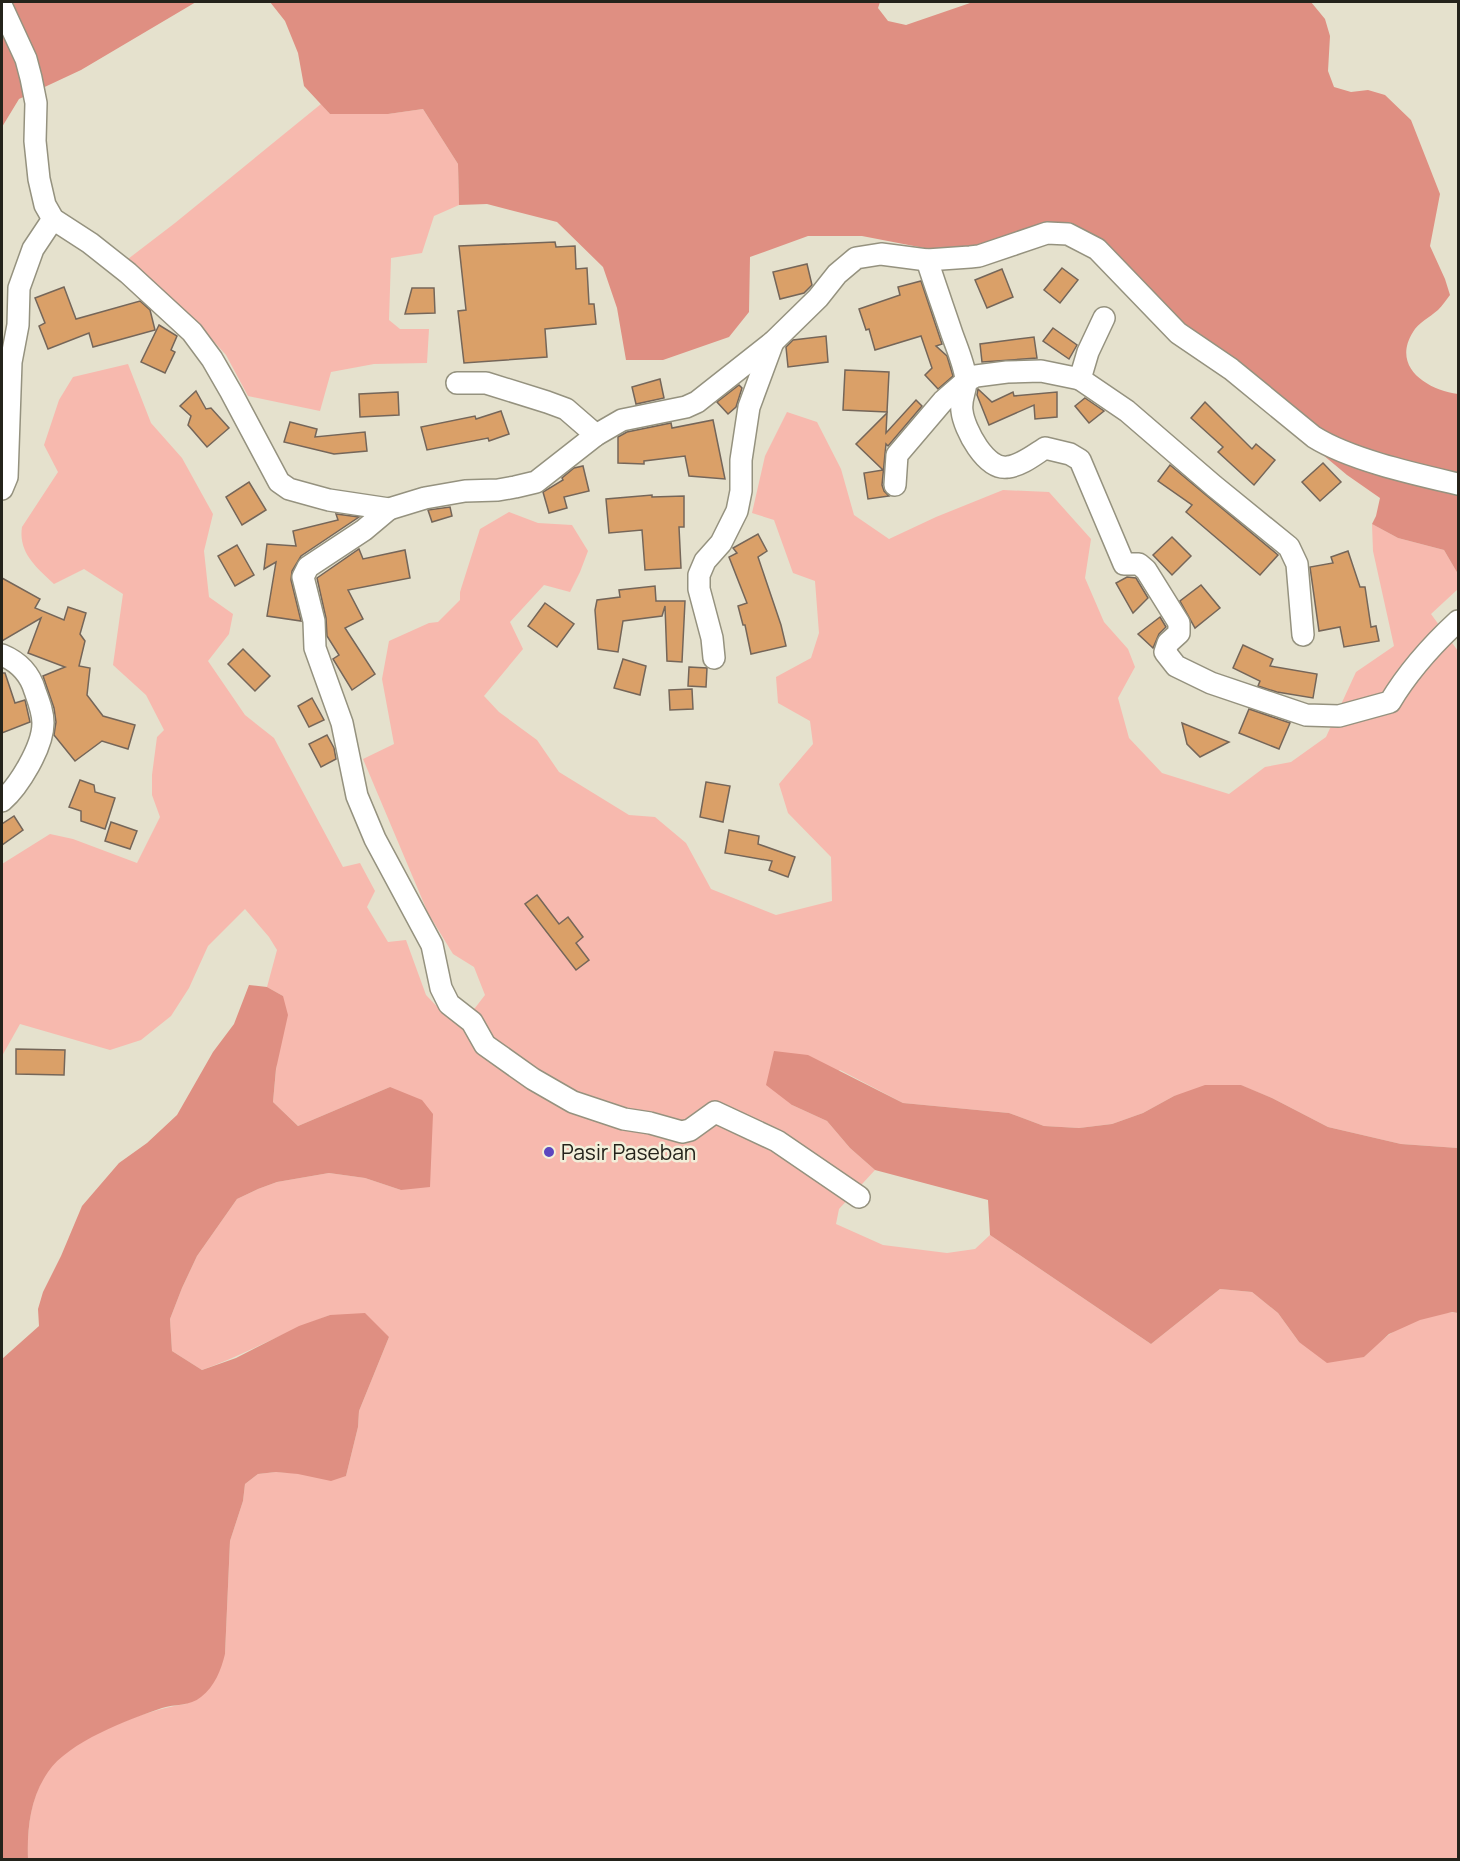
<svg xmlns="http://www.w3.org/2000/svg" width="1460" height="1861" font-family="Manrope,sans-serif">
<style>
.green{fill:#f7b9ae}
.forest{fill:#df8f82}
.building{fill:#daa068;stroke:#756659;stroke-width:1.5}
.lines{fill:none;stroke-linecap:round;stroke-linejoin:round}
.street-casing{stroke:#95927f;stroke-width:24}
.street{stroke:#fff;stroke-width:21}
.poi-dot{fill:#5c46bf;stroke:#f2efda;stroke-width:2}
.labels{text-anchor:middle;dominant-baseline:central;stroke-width:5;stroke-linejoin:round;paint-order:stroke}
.poi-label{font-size:21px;fill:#24231b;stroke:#f2efda;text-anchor:start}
</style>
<rect width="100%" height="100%" fill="#e5e1cd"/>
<g class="green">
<path d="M321 104 330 114H388L423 109 458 164 459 205 434 216 422 253 391 258 389 320 400 329H429L427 363 374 364 331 372 320 411 248 396 226 355 188 313 128 259 175 223Z"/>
<path d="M128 364 151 423 182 458 213 514 204 551 209 597 233 614 229 634 208 661 245 715 274 738 343 867 360 863 375 891 367 907 388 942 406 940 426 995 448 1018 475 1008 485 995 474 967 453 954 428 913 363 759 394 744 382 679 389 641 429 623 438 622 460 600V592L480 529 509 512 538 523 572 525 588 551 580 572 570 592 544 585 510 622 523 649 484 696 499 712 537 740 559 772 629 815 655 817 686 843 711 889 776 915 832 901 831 857 788 813 779 784 813 744 810 721 778 703 776 677 811 658 819 633 815 581 793 573 774 520 752 513 765 456 787 412 817 422 841 469 854 515 889 539 936 517 1003 490 1049 492 1091 539 1085 578 1104 622 1128 649 1135 667 1118 698 1129 738 1162 773 1229 794 1265 767 1291 762 1326 737 1356 672 1394 646 1373 551 1372 524 1398 538 1444 550 1458 574V589L1431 614 1458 651V1148L1401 1144 1328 1127 1272 1098 1240 1085 1174 1096 1143 1113 1112 1124 1079 1128 1044 1126 1009 1113 903 1103 840 1070 792 1105 827 1121 850 1148 875 1170 839 1209 836 1224 883 1245 947 1253 975 1249 990 1235 1151 1344 1220 1289 1252 1292 1278 1313 1299 1342 1364 1357C1372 1349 1381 1340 1390 1334 1405 1324 1441 1309 1458 1313V1859H28C27 1829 30 1797 48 1771 71 1738 147 1709 186 1704L225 1654 230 1541 243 1501 245 1484 258 1474 276 1472 346 1476 358 1427 359 1411 389 1337 330 1315C286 1331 246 1354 202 1370L172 1351 170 1319 182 1288 197 1256 237 1199 258 1189 277 1182 329 1173 365 1178 401 1190 390 1087 298 1126 273 1102 283 996 267 987 277 950 269 937 245 909 208 946 189 988 171 1016 141 1040 110 1050 20 1024 2 1056V864L50 834 73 839 137 863 160 817 152 795V775L157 737 164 730 146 695 113 665 123 594 84 569 54 584C37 568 18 553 22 527L58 472 44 445 59 400 73 377Z"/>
</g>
<g class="forest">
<path d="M2 2H196L81 70 19 99 2 127Z"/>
<path d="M270 2H880L878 8 888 21 906 25 973 2H1311L1325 19 1330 36 1328 71 1334 87 1351 92 1368 90 1385 95 1411 120 1440 194 1430 246 1445 279 1450 295C1446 300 1442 306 1438 310 1430 317 1418 323 1413 332 1391 367 1427 390 1458 394V574L1444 550 1398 538 1372 524 1376 516 1380 498 1347 475 1274 414 1147 317 1110 274 1083 233 945 252 862 236H808L750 257 749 312 729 337 663 360H626L617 308 603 267 557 222 487 204 459 205 458 164 423 109 388 114H330L304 86 298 53 285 21Z"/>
<path d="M249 985 267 987 283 996 288 1015 276 1069 273 1102 298 1126 390 1087 422 1100 433 1114 430 1187 401 1190 365 1178 329 1173 277 1182 258 1189 237 1199 197 1256 182 1288 170 1319 172 1351 202 1370 236 1358 299 1326 330 1315 365 1313 389 1337 359 1411 358 1427 346 1476 331 1481 298 1474 276 1472 258 1474 245 1484 243 1501 230 1541 225 1654C221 1670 215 1686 201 1697 190 1706 175 1704 162 1708 129 1719 68 1742 48 1772 30 1798 27 1829 28 1859H2V1359L39 1326 38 1309 43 1292 61 1256 82 1206 119 1163 147 1143 177 1115 213 1052 234 1024Z"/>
<path d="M774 1051 808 1055 903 1103 1009 1113 1044 1126 1079 1128 1112 1124 1143 1113 1174 1096 1205 1085H1241L1272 1098 1328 1127 1401 1144 1458 1148V1313L1452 1312 1420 1320 1389 1334 1364 1357 1327 1363 1299 1342 1278 1313 1252 1292 1220 1289 1151 1344 990 1235 988 1200 875 1170 850 1148 827 1121 792 1105 766 1085Z"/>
</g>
<g class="building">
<path d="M555 242 556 247 575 246 576 269 587 268 589 304H594L596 324 545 329 547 357 464 363 458 311 466 310 459 246Z"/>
<path d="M807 264 812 285 804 293 780 299 773 272Z"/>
<path d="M1062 268 1078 280 1060 303 1044 290Z"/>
<path d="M1002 269 1013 297 987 308 975 280Z"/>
<path d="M921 281 942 344 936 346 947 356 953 376 938 389 925 375 932 368 921 336 875 350 869 329 866 330 859 309 900 295 898 287Z"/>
<path d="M64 287 76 319 140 301 150 310 155 330 93 347 89 333 48 349 39 326 45 323 35 298Z"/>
<path d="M412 288H434L435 313 405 314Z"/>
<path d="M159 325 177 336 171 350 175 352 165 373 141 362Z"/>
<path d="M1053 328 1077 345 1069 359 1043 341Z"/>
<path d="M826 336 828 362 788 367 786 347 793 340Z"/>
<path d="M1034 337 1037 358 982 362 980 344Z"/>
<path d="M845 370 889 372 887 412 843 410Z"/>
<path d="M660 379 664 398 636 404 632 387Z"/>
<path d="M739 385 742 388 736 407 728 414 717 402Z"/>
<path d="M978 389 992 402 1013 392 1014 396 1057 392V417L1035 419 1034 405 989 425 977 395Z"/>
<path d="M196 391 206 409 211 408 229 428 207 447 188 425 191 416 180 406Z"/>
<path d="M398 392 399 415 360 417 359 394Z"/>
<path d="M1085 398 1104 411 1089 423 1075 406Z"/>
<path d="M916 400 922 406 888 446 886 444 882 485 884 491 889 496 868 499 864 473 883 470 856 444 887 413 886 433Z"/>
<path d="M1205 402 1252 449 1256 444 1275 460 1254 485 1218 452 1223 447 1191 418Z"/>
<path d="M501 411 509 434 489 441 488 438 427 450 421 427 475 416 476 419Z"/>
<path d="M713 420 725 479 689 476 685 456 644 461V464L618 463V437L627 432 671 423 672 428Z"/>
<path d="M290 422 317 429 315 437 365 432 367 451 334 454 284 442Z"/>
<path d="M1323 463 1341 482 1320 501 1302 482Z"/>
<path d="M1170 465 1278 555 1260 575 1186 512 1192 505 1158 481Z"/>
<path d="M583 466 589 491 564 497 567 508 549 513 543 492 563 480 562 478 574 468Z"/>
<path d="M249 482 266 510 242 525 226 497Z"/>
<path d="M652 495V497L684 496V527H679L681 568 645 570 642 530 609 533 606 499Z"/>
<path d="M450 507 452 516 432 522 428 510Z"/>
<path d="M336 514 359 517 301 556 292 571 291 580 301 621 267 616 276 562 264 569 267 544 296 546 293 531 338 520Z"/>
<path d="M758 534 767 551 758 557 781 625 786 646 751 654 745 625H743L738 606 747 603 729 557 737 553 733 548Z"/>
<path d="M1172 537 1191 556 1172 575 1153 555Z"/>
<path d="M237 545 254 575 235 586 218 556Z"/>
<path d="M359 549 363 559 405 550 410 578 348 590 363 619 345 628 375 674 352 690 333 659 339 655 327 636 326 618 317 578Z"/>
<path d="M1348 551 1360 587H1365L1371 627 1376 626 1379 641 1344 647 1340 627 1319 631 1310 567 1333 563 1331 557Z"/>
<path d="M1127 577 1136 578 1148 598 1133 613 1116 583Z"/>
<path d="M2 578 40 599 35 608 64 620 68 607 86 613 80 634 85 641 79 666 90 668 87 695 103 716 135 725 128 749 102 741 75 761 54 735 56 722 54 708 43 676 65 667 28 653 41 618 2 641Z"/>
<path d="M1201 585 1220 608 1195 628 1180 601Z"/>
<path d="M655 586 656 601H685L682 662 667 661 665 606 662 616 623 621 618 652 598 649 595 610 597 600 620 597 619 590Z"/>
<path d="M545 603 574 624 557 647 528 626Z"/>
<path d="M1160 617 1166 627 1159 634 1153 648 1138 634Z"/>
<path d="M1243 645 1273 659 1270 666 1317 674 1313 698 1277 692 1258 686 1260 681 1233 668Z"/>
<path d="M243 649 270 676 255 691 228 664Z"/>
<path d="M623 659 646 666 640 695 614 688Z"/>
<path d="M689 667 707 668 706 687 688 686Z"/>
<path d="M2 673H5L15 703 25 700 30 722 2 733Z"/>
<path d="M692 689 693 709 670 710 669 690Z"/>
<path d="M312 698 324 720 309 727 298 706Z"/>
<path d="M1249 709 1290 723 1279 749 1239 733Z"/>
<path d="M1182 723 1229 742 1200 757 1187 744Z"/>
<path d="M327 735 334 748 336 759 321 767 309 744Z"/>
<path d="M80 780 94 785 95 792 115 798 105 829 81 821V811L69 807Z"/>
<path d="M706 782 730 786 723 822 700 817Z"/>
<path d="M14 816 23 830 2 845V824Z"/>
<path d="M111 822 137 831 130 849 105 841Z"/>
<path d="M729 830 759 836 758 844 795 857 788 877 769 870 772 861 725 853Z"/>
<path d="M537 895 559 924 568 917 583 937 576 943 589 960 576 970 525 904Z"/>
<path d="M16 1049 65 1050 64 1075 16 1074Z"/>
</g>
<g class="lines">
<g class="street-casing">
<g id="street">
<path d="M2 7 26 59 31 78 36 103 35 141 39 179 45 205 53 219 90 243 128 273 192 332 212 359 231 392 279 482 289 489 329 500 389 509 425 498 465 491 498 490 515 487 536 482 596 435 622 420 686 407 697 402 773 342 818 298 837 274 856 258 881 254 927 260 970 257 979 256 1047 233 1068 234 1097 249 1178 333 1231 369 1314 437C1351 460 1415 474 1458 484"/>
<path d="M927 260C935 285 944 310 952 334 957 348 964 364 966 379 967 389 960 398 962 411 964 429 986 471 1008 467 1022 465 1034 455 1045 448L1070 454 1080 460 1124 564H1139L1146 570 1179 623V633L1168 643 1165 652 1176 666 1211 683 1306 715 1339 716 1390 702C1408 672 1432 645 1458 621"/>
<path d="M1080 379 1127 411 1214 486 1289 547 1297 564 1303 635"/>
<path d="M457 383H486L547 402 566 409 596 435"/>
<path d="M895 485 897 455 943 401 966 381 976 376 1007 372 1041 371 1080 379 1088 352 1104 318"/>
<path d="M2 489 7 477 11 362 18 325 19 288 33 249 53 219"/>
<path d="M389 509 364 530 308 567 303 577 314 621 315 648 342 723 357 796 375 839 432 945 441 988 449 1004 472 1022 485 1045 533 1079 573 1102 624 1119 650 1123 682 1132 690 1130 715 1112 777 1141 859 1197"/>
<path d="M2 655C19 662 30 674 35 691 39 702 43 712 43 723 43 747 19 786 2 801"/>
<path d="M714 658 712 638 699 589V575L705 561 721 543 737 511 741 491V460L749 407 773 342"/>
</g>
</g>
<use href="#street" class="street"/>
</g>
<circle class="poi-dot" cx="549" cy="1152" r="6"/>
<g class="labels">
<g class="poi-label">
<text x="561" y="1152">Pasir Paseban</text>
</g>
</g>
<rect width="1460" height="1861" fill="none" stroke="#24231b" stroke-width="6"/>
</svg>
